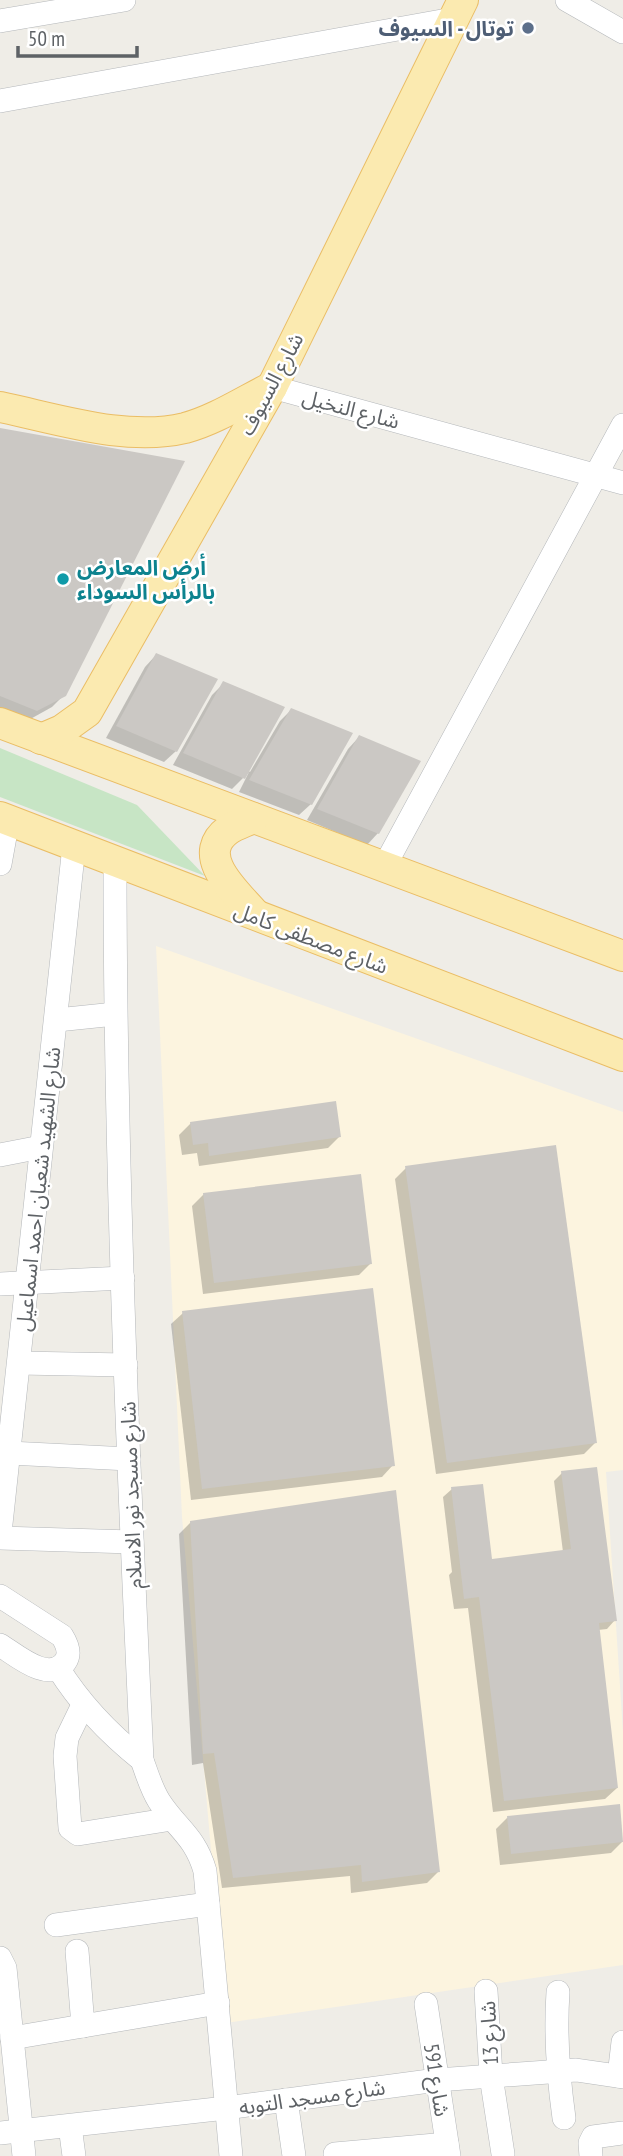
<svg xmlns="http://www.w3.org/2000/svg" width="623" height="2156" font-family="'PT Sans Narrow','Noto Sans Arabic',sans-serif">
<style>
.commercial{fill:#fcf4df}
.green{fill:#c7e5c5}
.shadow{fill:#0003}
.building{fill:#cbc8c4}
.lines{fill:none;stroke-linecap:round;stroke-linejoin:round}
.minor-casing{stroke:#b4b7ba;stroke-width:24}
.major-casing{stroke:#eabd65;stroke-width:32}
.minor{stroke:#fff;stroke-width:23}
.major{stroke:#fbeab0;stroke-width:30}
.service-dot{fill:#5c6f8a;stroke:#fff;stroke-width:2.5}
.culture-dot{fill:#0f9aa8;stroke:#fff;stroke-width:2.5}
.labels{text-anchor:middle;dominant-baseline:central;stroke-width:5;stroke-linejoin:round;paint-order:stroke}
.service-label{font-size:21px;font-weight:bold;fill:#4e5e75;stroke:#fff;text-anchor:end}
.street-label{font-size:21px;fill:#5e6266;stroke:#fff}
.culture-label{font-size:21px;font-weight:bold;fill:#0d838f;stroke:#fff;text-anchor:start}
</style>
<rect width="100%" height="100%" fill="#efede7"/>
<path class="commercial" d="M156 946 623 1112V1470L606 1472 623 1732V1965L226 2023 182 1517Z"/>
<path class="green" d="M0 748 137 805 205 876 0 797Z"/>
<g class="shadow">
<path d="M0 429 64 695 52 707 25 722 0 712Z"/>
<path d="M156 655 176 751 164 762 106 738 145 667Z"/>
<path d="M224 683 247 770 250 772 280 721 291 710 311 804 299 815 239 792 249 772 232 789 173 765 212 695Z"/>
<path d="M359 737 378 833 367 845 307 820 348 749Z"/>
<path d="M191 1123 340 1136 328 1148 199 1166 197 1153 182 1155 179 1135Z"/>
<path d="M406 1168 595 1443 584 1454 436 1474 395 1179Z"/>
<path d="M204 1194 370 1264 359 1275 203 1294 192 1206Z"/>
<path d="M183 1313 393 1465 382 1477 191 1500 171 1324Z"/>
<path d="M562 1473 615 1620 607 1629 598 1630 617 1788 605 1799 493 1812 468 1608 454 1609 449 1575 452 1572 443 1497 452 1489 490 1561 563 1552 554 1481Z"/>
<path d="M191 1522 438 1872 427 1883 351 1893 350 1876 222 1888 203 1763 192 1765 179 1534Z"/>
<path d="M508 1817 622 1842 611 1853 500 1865 496 1829Z"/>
</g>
<g class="building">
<path d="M0 428 185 461 66 696 37 711 0 696Z"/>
<path d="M156 653 218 679 177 752 116 726Z"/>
<path d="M223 681 285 707 245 779 183 753Z"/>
<path d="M291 708 353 733 312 805 249 780Z"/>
<path d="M359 735 421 761 379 834 317 809Z"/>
<path d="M336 1101 341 1137 209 1156 208 1143 193 1145 190 1122Z"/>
<path d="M556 1145 597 1443 447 1463 405 1166Z"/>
<path d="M361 1174 372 1264 214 1283 203 1193Z"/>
<path d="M373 1288 395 1466 202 1489 182 1311Z"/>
<path d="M597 1467 617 1621 599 1623 618 1788 504 1801 479 1597 464 1599 451 1487 483 1484 492 1559 571 1549 561 1471Z"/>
<path d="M396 1490 440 1872 362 1882 361 1865 233 1878 214 1753 203 1754 190 1521Z"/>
<path d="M620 1804 623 1842 511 1854 507 1816Z"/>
</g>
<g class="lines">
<g class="minor-casing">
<g id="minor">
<path d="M567 0 623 32"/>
<path d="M0 21 124 0"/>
<path d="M0 101 453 19"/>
<path d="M272 387 623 483"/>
<path d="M115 862C115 1161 128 1461 142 1760 147 1774 151 1788 159 1801 177 1829 195 1836 205 1871L231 2156"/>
<path d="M0 864 8 820"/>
<path d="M384 867 623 425"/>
<path d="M57 1020 115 1014"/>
<path d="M0 1155 41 1147"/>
<path d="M0 1284 123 1278"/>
<path d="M19 1363 126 1365"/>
<path d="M9 1453 129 1459"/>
<path d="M0 1533 74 846"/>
<path d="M0 1538 132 1542"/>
<path d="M0 1596 62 1636C67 1644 71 1654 65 1662 49 1684 15 1654 0 1645"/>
<path d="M58 1668C81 1705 108 1733 142 1760"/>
<path d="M83 1705 67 1738 65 1756 70 1828 78 1834 172 1819"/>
<path d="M56 1925 208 1904"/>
<path d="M77 1951 83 2026"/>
<path d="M0 1958 5 1968 24 2156"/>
<path d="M486 1991 491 2076 503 2154"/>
<path d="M558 1992C555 2035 558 2075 564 2118"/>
<path d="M426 2004 449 2156"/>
<path d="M12 2038 218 2003"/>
<path d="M619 2076 623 2042"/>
<path d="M286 2100 294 2156"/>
<path d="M70 2126 74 2156"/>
<path d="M0 2133 226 2108 437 2080 576 2070 623 2077"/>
<path d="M335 2154 447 2144"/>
<path d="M591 2156 590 2143 593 2137 623 2133"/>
</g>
</g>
<g class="major-casing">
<g id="major">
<path d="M0 407C58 419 127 442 185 428 215 420 244 401 272 387"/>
<path d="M0 723 623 956"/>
<path d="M41 739 62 730 87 712 272 387 463 0"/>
<path d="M0 817 623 1056"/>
<path d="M253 818C245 822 235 825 228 830 193 856 237 893 254 913"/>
</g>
</g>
<use href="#minor" class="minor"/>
<use href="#major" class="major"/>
</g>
<circle class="service-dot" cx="528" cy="28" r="7"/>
<circle class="culture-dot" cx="63" cy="579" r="7"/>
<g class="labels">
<g class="service-label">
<text x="514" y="28">توتال - السيوف</text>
</g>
<g class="street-label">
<text transform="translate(271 384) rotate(-62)">شارع السيوف</text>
<text transform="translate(351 409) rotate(15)">شارع النخيل</text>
<text transform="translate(311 938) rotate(21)">شارع مصطفى كامل</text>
<text transform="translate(38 1189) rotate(-84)">شارع الشهيد شعبان احمد اسماعيل</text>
<text transform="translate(131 1495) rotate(-92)">شارع مسجد نور الاسلام</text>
<text transform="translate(489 2033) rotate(-93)">شارع 13</text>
<text transform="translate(437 2080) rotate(81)">شارع 591</text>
<text transform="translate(312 2097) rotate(-8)">شارع مسجد التوبه</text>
</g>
<g class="culture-label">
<text x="77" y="567">أرض المعارض<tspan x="77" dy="24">بالرأس السوداء</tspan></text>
</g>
</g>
<path d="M18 46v10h119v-10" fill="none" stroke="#5e6266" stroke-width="3.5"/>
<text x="28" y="46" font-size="21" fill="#5e6266" stroke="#ffffff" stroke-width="5" paint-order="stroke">50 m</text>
</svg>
